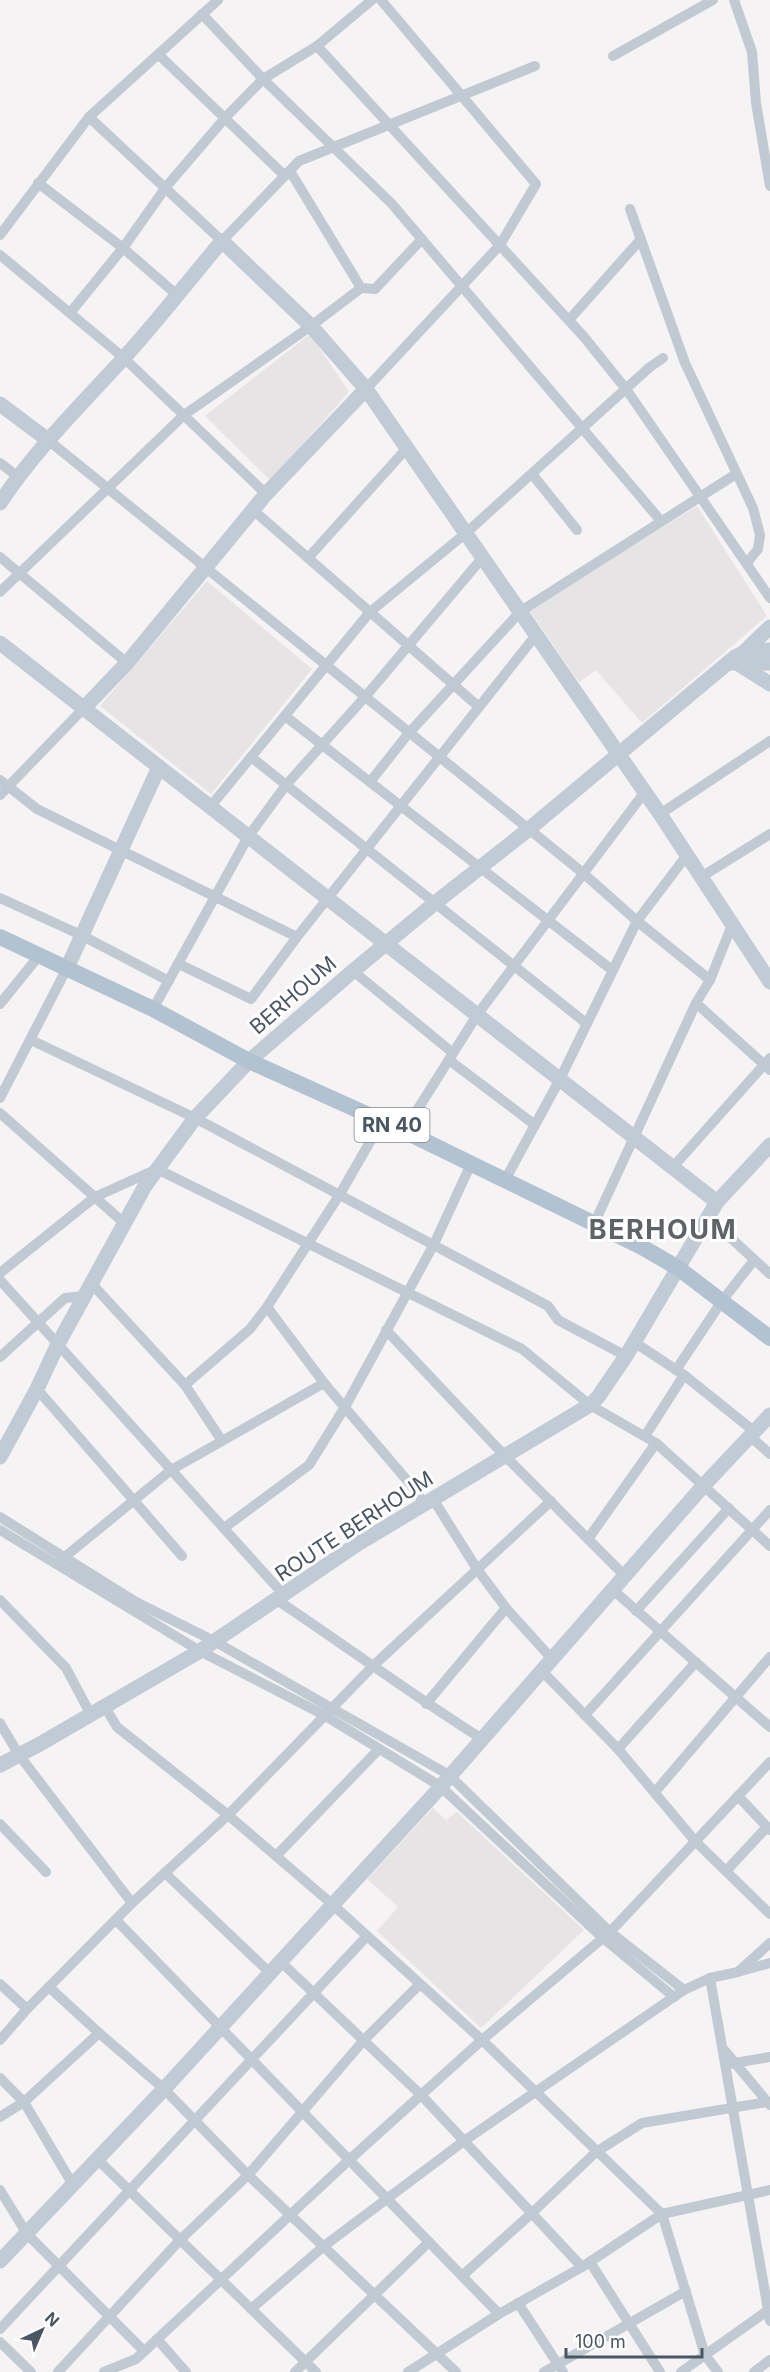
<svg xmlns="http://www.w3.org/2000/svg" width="770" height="2372" font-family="Inter,sans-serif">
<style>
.education{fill:#e6e4e5}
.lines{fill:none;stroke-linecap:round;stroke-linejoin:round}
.street{stroke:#c1cad2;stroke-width:10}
.secondary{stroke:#c1cbd6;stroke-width:15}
.primary{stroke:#b3c2d1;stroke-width:16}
.labels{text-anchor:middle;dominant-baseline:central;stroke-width:6;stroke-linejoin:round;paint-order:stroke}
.shield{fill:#fff;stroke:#808990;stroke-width:1.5}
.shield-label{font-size:20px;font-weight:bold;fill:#4a5661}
.street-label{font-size:21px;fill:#4a5661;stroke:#fff}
.district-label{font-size:27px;font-weight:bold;letter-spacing:1.5px;fill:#5f6368;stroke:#fff}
</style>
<rect width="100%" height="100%" fill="#f5f3f3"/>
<g class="education">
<path d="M310 334 349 392 271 481 205 416Z"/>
<path d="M697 506 767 616 642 723 596 670 579 682 529 610Z"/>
<path d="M207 581 312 669 211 794 100 706Z"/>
<path d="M433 1808 446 1820 457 1812 584 1930 481 2028 377 1931 398 1907 367 1879Z"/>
</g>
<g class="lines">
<g class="street">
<path d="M734 0 752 52 756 103 770 186"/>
<path d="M202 14 263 79 392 204 661 521"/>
<path d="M317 46 584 337 626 389 770 598"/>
<path d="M158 54 285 176"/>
<path d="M613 56 713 0"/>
<path d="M89 117 222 241 299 161 535 66"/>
<path d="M290 171 361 288"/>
<path d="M38 183 123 248 177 295"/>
<path d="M630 209 685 363 753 508 760 535 758 549 747 563"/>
<path d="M0 235 89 117 218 0"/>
<path d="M0 255 124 358 266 494"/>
<path d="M70 313 123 248 166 187 225 118 263 79 317 46 372 0"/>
<path d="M569 320 641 239"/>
<path d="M366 389 500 245 536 184 381 0"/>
<path d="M48 440 583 873 637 921 710 980"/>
<path d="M0 463 17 476"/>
<path d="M532 474 577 530"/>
<path d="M253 510 479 707"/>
<path d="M0 557 127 663"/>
<path d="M308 558 407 448"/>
<path d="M0 592 184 415 311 326 361 288 375 289 422 239"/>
<path d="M285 716 612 970"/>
<path d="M251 757 586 1023"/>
<path d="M0 780 37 809 297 937"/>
<path d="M370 782 408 734 521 611 736 474"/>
<path d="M0 795 84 708"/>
<path d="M210 807 370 612 466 533 650 367 663 358"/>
<path d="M660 814 770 741"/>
<path d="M701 877 770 834"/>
<path d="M0 898 81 935 169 981"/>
<path d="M179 964 251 999 297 937 536 635"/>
<path d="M353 971 453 1053"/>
<path d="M696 1003 770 1070"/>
<path d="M0 1004 38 957"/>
<path d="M153 1009 248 837 286 785 365 697 483 557"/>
<path d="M31 1040 195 1118 548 1306 558 1320 626 1356"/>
<path d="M449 1060 535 1125"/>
<path d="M0 1098 67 968"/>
<path d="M0 1113 124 1223"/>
<path d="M382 1121 340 1194 267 1307 324 1383 417 1492 424 1504"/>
<path d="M404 1131 477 1015 644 793"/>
<path d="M673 1167 770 1058"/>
<path d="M505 1180 560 1079 637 921 687 855"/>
<path d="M708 1217 770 1274"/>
<path d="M594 1224 696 1003 710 980 732 925"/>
<path d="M0 1273 95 1197 157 1169 522 1349 590 1405 656 1443 770 1546"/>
<path d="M0 1280 284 1595"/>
<path d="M91 1283 185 1385 222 1441"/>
<path d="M386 1330 504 1455 625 1576"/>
<path d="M634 1342 684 1375 755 1432"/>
<path d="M0 1357 65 1298 84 1296"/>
<path d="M676 1370 722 1301 754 1260"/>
<path d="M185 1385 250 1329 267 1307"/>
<path d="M37 1389 182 1556"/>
<path d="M645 1436 684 1375"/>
<path d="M751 1437 770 1454"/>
<path d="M433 1499 477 1569 506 1608 552 1659"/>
<path d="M0 1517 136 1602 214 1641 449 1775 610 1932 684 1990"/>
<path d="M224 1528 309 1465 345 1407 434 1244 471 1164"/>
<path d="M0 1530 200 1651 324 1715 440 1786 603 1938 674 1997"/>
<path d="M588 1539 656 1443"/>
<path d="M61 1560 171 1470 324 1383"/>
<path d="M613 1590 770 1727"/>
<path d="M0 1600 66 1668 91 1715"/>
<path d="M277 1600C346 1646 412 1695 482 1739"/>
<path d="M636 1611 729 1508"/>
<path d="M542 1671 618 1749 695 1841 770 1914"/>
<path d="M426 1704 506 1608"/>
<path d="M105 1707 117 1727 228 1815 332 1904 482 2040 662 2214 705 2355 718 2372"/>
<path d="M585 1715 770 1510"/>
<path d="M0 1723 19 1755 132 1903"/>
<path d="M618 1749 696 1662"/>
<path d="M655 1792 770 1657"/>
<path d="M738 1796 770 1830"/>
<path d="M0 1824 46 1872"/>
<path d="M276 1856 379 1749"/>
<path d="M726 1871 767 1827"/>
<path d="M165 1873 269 1972"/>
<path d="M116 1920 499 2314"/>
<path d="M280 1961 422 2096 582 2267"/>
<path d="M741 1971 770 1963"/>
<path d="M710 1978 770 2321"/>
<path d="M0 1984 27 2009"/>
<path d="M49 1987 99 2033"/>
<path d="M0 2040 27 2009 132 1903 228 1815 374 1665 551 1501"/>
<path d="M725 2051 770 2105"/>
<path d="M729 2064 770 2057"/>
<path d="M0 2078 24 2102 73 2185"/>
<path d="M0 2117 24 2102 99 2033 164 2089 248 2175 456 2372"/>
<path d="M96 2158 316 2372"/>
<path d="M0 2190 27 2234 144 2351"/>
<path d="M590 2262 660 2372"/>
<path d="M462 2276 532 2213 596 2152 642 2123 767 2102"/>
<path d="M518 2303 563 2372"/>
<path d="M251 2309 324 2246 464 2141 684 1990 710 1978 738 1972 770 1943"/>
<path d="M0 2329 367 1936"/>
<path d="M157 2339 186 2372"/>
<path d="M0 2342 31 2372"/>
<path d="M58 2372 180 2240 248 2175 364 2040 420 1984"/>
<path d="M104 2372 136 2359 349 2160 482 2040 610 1932 770 1762"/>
<path d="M295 2372 429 2242"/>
<path d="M408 2372 499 2314 582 2267 662 2214 770 2190"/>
<path d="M544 2372 686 2291"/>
<path d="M681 2372 770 2309"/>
<path d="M754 2372 770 2360"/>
</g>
<g class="secondary">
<path d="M0 404 48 440"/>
<path d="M0 503C35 450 80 406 122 360 157 322 189 280 222 241L311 326 366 389 660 814 770 982"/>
<path d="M0 643 717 1202"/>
<path d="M743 653 770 627"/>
<path d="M728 663H770"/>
<path d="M740 665 770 684"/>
<path d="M84 708 127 663 266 494 366 389"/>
<path d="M67 968 159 767"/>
<path d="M0 1457 37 1389 58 1344 145 1186 195 1118 249 1061 353 971 435 903 529 829 735 657 743 653 770 650"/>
<path d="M0 1765 40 1744 200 1651 356 1545 590 1405 598 1397 626 1356 717 1202 770 1145"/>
<path d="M0 2261 164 2089 436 1792 704 1485 770 1415"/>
</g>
<path class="primary" d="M0 937 153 1009 249 1061 404 1131 642 1247 678 1268 770 1338"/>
</g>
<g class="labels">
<rect class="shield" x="354.5" y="1108" width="75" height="34" rx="4.5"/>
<g class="shield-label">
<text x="392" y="1125">RN 40</text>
</g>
<g class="street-label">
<text transform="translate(293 995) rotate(-41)">BERHOUM</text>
<text transform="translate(354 1526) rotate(-33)">ROUTE BERHOUM</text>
</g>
<g class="district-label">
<text x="663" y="1229">BERHOUM</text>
</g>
</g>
<g transform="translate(42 2330) rotate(44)" stroke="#ffffff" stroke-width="4.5" paint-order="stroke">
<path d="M0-4.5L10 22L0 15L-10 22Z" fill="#4a5661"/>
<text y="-9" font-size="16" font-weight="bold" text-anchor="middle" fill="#4a5661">N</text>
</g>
<path d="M566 2348v9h136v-9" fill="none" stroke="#4a5661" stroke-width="3"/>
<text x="575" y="2348" font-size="18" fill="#4a5661" stroke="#ffffff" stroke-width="4.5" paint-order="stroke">100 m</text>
</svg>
